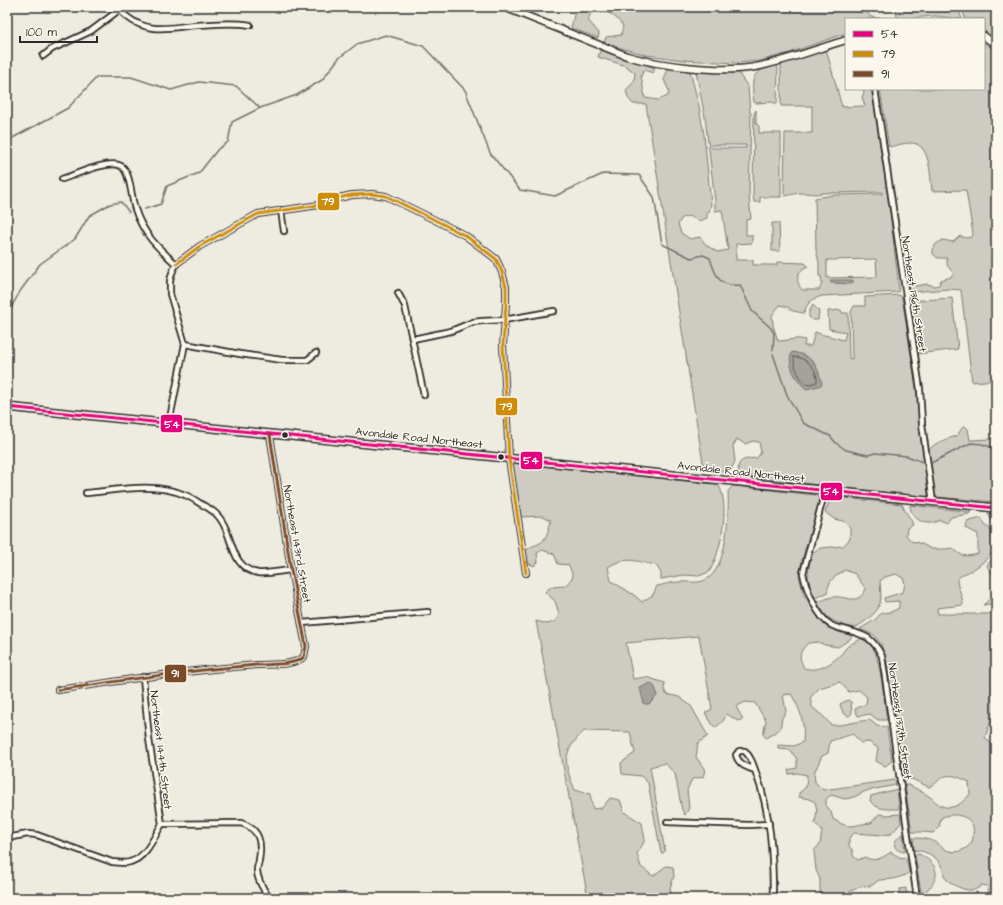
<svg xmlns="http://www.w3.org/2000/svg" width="1003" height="905" font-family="'Architects Daughter',sans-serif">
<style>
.green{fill:#cecbc2;stroke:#7c7b76;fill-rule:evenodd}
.water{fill:#a4a29a;stroke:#74726e}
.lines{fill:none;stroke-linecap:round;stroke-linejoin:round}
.shore{stroke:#5b5b57;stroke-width:1}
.stream{stroke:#74726e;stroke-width:1.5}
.minor-casing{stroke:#2b2b2b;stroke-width:8}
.tertiary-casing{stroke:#2b2b2b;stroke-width:9}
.secondary-casing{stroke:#2b2b2b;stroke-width:10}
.minor{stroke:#fbf7ec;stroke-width:4.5}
.tertiary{stroke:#fbf7ec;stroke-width:6}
.secondary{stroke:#fbf7ec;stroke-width:7}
.bus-1-casing{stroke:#fbf7ec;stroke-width:6}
.bus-2-casing{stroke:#fbf7ec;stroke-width:6}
.bus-3-casing{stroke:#fbf7ec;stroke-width:6}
.bus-1{stroke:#e5007d;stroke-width:3}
.bus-2{stroke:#ce8d09;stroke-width:3}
.bus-3{stroke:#7a4b2a;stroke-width:3}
.bus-dot{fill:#2b2b2b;stroke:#fbf7ec;stroke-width:1.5}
.labels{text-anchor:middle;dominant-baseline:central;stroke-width:3;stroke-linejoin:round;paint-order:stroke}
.street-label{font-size:11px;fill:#2b2b2b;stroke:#fbf7ec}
.line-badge{stroke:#fbf7ec;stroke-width:1.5}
.badge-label{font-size:11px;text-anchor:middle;font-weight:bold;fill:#fff}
</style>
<rect width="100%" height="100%" fill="#eeebe0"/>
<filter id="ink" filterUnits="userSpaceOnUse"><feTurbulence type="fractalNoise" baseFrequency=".025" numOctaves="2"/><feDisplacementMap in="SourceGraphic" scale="8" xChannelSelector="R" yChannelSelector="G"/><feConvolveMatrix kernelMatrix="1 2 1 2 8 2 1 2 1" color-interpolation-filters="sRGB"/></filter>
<g filter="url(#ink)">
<g class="green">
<path d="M576 7H867L866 11 871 17 887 19H846V33L789 53 759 61 736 63 683 60 646 55 604 43 606 37 621 35 623 26C613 13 607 10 591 12L588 20 599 33 598 38 571 28Z"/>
<path d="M895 7H956L960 14 962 19 935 16 903 19 897 17Z"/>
<path d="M960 7H996V40L984 31V19H965L963 10Z"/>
<path d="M984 42 996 52V380L972 382 961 290 949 289 910 292 907 290 905 281 910 280 916 286 927 284 935 286 939 285 941 280 951 277 954 274 947 265V258H938L933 254V249L936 244 943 240 953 242 960 236 966 238 971 237 973 234 966 190 932 191C930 176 931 142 910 143 903 143 895 146 889 147L880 89H984Z"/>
<path d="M601 48 628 59 655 68 653 73 644 70 641 76 645 98 658 100 668 96 669 91 664 80 668 69 690 71 699 106 704 135 711 204 709 212H707V218L699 221 689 216 682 218 678 224 681 233 690 239 700 237 706 245 717 252 728 250 722 210 715 211V201L705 117 696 72 697 70 737 71 748 87 750 113H751L749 195 751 219 746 220V235H752V243L736 244V260H753V265H777V262L805 263 808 266C796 271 795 281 802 290H819L822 284 821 276H819V263L816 250 815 198 834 195 882 194V192L823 193C813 195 811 193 802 193 796 193 791 195 785 196L784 193 785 133H812V106H781V66L783 63 826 49 842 107 865 106 862 97 864 93 863 89H872L888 194 899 289 898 292 822 296C812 299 807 302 804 313L793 311 788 307 780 305 772 315 773 325 778 341C787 341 797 337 805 340L804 346H811L815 332 820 334 844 340 846 332 829 329 828 311 841 310 842 313H848L849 358 852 359 851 312 854 306H865V297L899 295 902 297 917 394 919 420 927 476 928 495 926 497 741 476 739 474C735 459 746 459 757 458L761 452 759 442 753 441 745 444 737 439 733 446 735 461 730 472 704 469 646 104H633L628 98 626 90 634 82 635 73 626 66 598 57ZM711 145H746V148H712ZM876 259 877 277 827 278V260Z"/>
<path d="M777 65 778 69 777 104 772 102 756 103 754 102C751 77 751 71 777 65Z"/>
<path d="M756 110V123L759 126V133H781V197H760V202H754L753 194 754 114Z"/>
<path d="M772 223H779L780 251H772Z"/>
<path d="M952 298 958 349 917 354 909 301Z"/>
<path d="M813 305 819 311 818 320H812L809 317V312Z"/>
<path d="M965 426 968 429 970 440 993 439 996 444V502L937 497 934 495 928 451C935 442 946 439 957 436L962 428Z"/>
<path d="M516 463 713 484 719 486C730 505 721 554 709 572L699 576 684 575 661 579V573L656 565C635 562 628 555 608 567L611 581 634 595 642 602 653 595 657 586C664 585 671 582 678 582 686 581 698 584 705 580 728 570 729 512 728 491L733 486 815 495 819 497V502L802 560 799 576 804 595 822 622 827 627 838 632 852 636 849 640 838 647 825 645 818 642 808 643C799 652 798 656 804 668 818 672 830 665 840 655 843 653 845 648 848 646 852 643 858 641 862 638 864 640 868 641 870 643 881 655 884 703 887 720H878L870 714 858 716 855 709 866 704 867 697 859 690 849 692 840 682 819 688 810 698 812 707 825 718 831 725C844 726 856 721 870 720L877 726 887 727 892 761 885 766 876 761 878 748 869 742 861 743 853 734 830 741 828 753 822 756 814 773 815 782 823 790 895 780 896 785 866 791 854 797 845 799 831 795 826 799V805L831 812 833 819C851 831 853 824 871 823L879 814 885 815 900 814 901 823 891 834 882 835 854 833 849 838V846L853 851V856L858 860 865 857C874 863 882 858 891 852L899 857 906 858 909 872 906 875 893 879 879 880 871 886 859 887 849 892 847 898H820V879L816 870 814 851 820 844 822 831 815 823 817 810 815 802 809 799 799 797V793L806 787 807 775 797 773 789 774 788 770 797 768V759L790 750 778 749V745L794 746 803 742C805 723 801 710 791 694L783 695 786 711 782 718 780 729 766 738 763 734 766 721 755 703 745 702 736 707 743 719 738 721 727 714 723 721 715 728 705 713 712 709 699 636 626 643 633 679 646 677 665 683 664 689 666 694 679 697 691 706 708 736 698 743 696 757 705 770 703 777 692 779 687 790 689 808 685 815 682 810 675 774 665 763 650 767 665 851 663 853H661L648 783 641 776 622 774 621 763 635 753 630 732 584 731C562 753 563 762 575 790L590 794 593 809 602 808 610 798 620 800 624 812 642 823 645 840 637 854 641 867 653 876 666 866 673 867 674 876 670 888 672 898H588L536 621 548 624 556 621 559 614 555 601 545 592 551 587 565 586 573 577 569 565 558 564 554 554 542 550 537 553 538 562 534 566 528 563 526 551C530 546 535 546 540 543 547 539 549 528 551 520L543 516 521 517 513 466Z"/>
<path d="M834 497 902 504C904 512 911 517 913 525L907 528 906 535 911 541 922 544 931 549H946L953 548C962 557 965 557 978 554V534L966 528 967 522 981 518 985 525 991 530C992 536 995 543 993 549 990 558 978 567 970 571 964 574 961 575 957 579 957 589 963 595 963 605L937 608 938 614H988L996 609V715L990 723 985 737 996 749V898H989L990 896 987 886 982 885C979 888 976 890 971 890 964 891 951 884 946 879 944 876 944 874 943 870 939 857 927 851 914 850L913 838C921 838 930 839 937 843 939 844 941 847 944 849 953 854 965 852 971 843 973 840 973 837 973 834 977 816 953 811 941 818L939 827 933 833 923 832H912L905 785H908C915 788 923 792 930 797 933 799 935 802 937 803 950 813 962 804 970 794L969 782C961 778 952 773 943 777 938 780 935 785 929 787L912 779 904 778 887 663 881 644 874 635 860 629 876 619 881 613 891 612 899 608V601L885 602 884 598 903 592 905 584 903 578 896 574 885 577 880 581C880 586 881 592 881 597 880 613 867 620 855 628 835 623 828 621 817 602 822 601 827 598 832 597 847 595 857 607 866 589L855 574 845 570C834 577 829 579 827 593L815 598C806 580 807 570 813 552L821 548 843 546 850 539V528L843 521 834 519 825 512 830 500Z"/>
<path d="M910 505 971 512 969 514 951 517 947 523 940 520C937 521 933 523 930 523 920 524 910 515 910 505Z"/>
<path d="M988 513 996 514V535L995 528Z"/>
<path d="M996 553V577L989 570 987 565 994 557Z"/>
<path d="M996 593V603L983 605C988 601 991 597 996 593Z"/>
<path d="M848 700 851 702 852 713 849 716 843 713 840 704Z"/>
<path d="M897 789 899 809C888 809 877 810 870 801L871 796Z"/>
<path d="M903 834 905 852C891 851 892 840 903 834Z"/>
<path d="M919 854C937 863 943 876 926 891V898H922L915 855Z"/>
<path d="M906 888 907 898H897L900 889Z"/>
</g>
<g class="water">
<path d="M832 280H853V283L851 284 831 283 830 281Z"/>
<path d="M792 352C812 355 818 365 822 384L819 386 806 389C797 381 786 365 792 352Z"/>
<path d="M650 683C656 686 656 690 657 696L649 704H644L640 688Z"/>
</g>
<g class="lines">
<path class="shore" d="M794 357C807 357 818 370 817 382L807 385C800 380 793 366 794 357Z"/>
<g class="stream">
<path d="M7 141 68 108 97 77H131L171 90 199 82 236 86 260 108 297 95 322 80 339 58 357 44 386 35 423 46 465 90 490 153 520 190 555 196 603 174 639 175 654 197 662 244 691 258 703 255 710 258C716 277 719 287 740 285L752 311 771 328 774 333 773 350"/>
<path d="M145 209 161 204 167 186 199 173 218 149 228 142 232 122 260 108"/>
<path d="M7 319 13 304 21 290 40 264 75 239 89 216 110 204 121 202 129 212"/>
<path d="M7 343 10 351 7 356"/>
<path d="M773 354 787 395 803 423 830 436 836 443 846 450 868 455 875 453 907 456 923 462 931 463 971 443 982 444 993 448 996 450"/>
</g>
<g class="minor-casing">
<g id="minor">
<path d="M118 7C120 11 123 13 126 16 149 35 171 27 197 25 215 24 232 22 250 25"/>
<path d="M43 56 52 49 91 31 119 10"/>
<path d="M875 89 920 389 922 424 933 502"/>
<path d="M62 179C75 175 109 159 121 166 131 172 131 198 135 209 143 234 157 247 176 264L172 273 170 281V294L185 344 169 423"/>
<path d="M281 210 284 231"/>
<path d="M176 264 200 246 258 214 319 205 334 199 352 195 372 194 386 196 435 220 466 236 496 259 502 272 506 287V304L503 345 509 459 526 573"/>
<path d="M398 293 405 306 424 395"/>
<path d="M413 339 451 331 473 322 482 321 504 320 554 311"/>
<path d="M185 344 240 354 282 360H307L316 353"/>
<path d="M825 491 803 573C806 589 817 617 831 625 834 627 839 628 843 629 864 635 871 635 882 656L917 898"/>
<path d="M86 493C119 490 154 482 185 495 191 497 196 501 201 504 205 506 210 509 214 512 235 529 227 568 258 573 269 574 281 571 291 570"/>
<path d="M302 623 428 612"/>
<path d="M143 677 149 739 162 824"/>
<path d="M58 690C124 680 190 670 257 665 271 664 293 666 304 657L306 646 291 570 270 435"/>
<path d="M755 770C746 767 739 765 736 755L739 751H745C752 759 753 764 756 773 771 813 773 855 773 898"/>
<path d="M667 822 749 825 769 824"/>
<path d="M162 824 241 823C260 829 262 843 259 860 259 863 257 866 257 870 257 880 264 890 269 898"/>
<path d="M7 838 28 834 37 835 112 862C118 862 124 864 130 862 146 858 154 837 162 824"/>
</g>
</g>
<g class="tertiary-casing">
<g id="tertiary">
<path d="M504 7 627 56C661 66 720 73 755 67 786 61 816 49 846 40"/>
<path d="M984 36 996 45"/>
</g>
</g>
<g class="secondary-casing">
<path id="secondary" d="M7 407 996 508"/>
</g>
<use href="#minor" class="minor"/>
<use href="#tertiary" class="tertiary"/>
<use href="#secondary" class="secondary"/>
<g class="bus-1-casing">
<path id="bus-1" d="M7 407 996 508"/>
</g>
<g class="bus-2-casing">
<path id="bus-2" d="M176 264 200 246 258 214 319 205 334 199 352 195 372 194 386 196 435 220 466 236 496 259 502 272 506 287V304L503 345 509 459 526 573"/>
</g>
<g class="bus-3-casing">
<path id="bus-3" d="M58 690C124 680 190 670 257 665 271 664 293 666 304 657L306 646 291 570 270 435"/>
</g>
<use href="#bus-1" class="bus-1"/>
<use href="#bus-2" class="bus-2"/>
<use href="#bus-3" class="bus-3"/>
</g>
</g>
<g class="bus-dot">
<circle cx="285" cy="435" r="3.5"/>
<circle cx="501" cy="457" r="3.5"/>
</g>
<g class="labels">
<g class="street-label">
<text transform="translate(914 294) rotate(81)">Northeast 136th Street</text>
<text transform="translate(419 438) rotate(6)">Avondale Road Northeast</text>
<text transform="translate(741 472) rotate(6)">Avondale Road Northeast</text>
<text transform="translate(297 544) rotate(80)">Northeast 143rd Street</text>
<text transform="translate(900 721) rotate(82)">Northeast 137th Street</text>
<text transform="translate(161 750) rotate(83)">Northeast 144th Street</text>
</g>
</g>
<g class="line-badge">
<rect x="317" y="192" width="23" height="19" rx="4" fill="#ce8d09"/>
<rect x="495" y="397" width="23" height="19" rx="4" fill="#ce8d09"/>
<rect x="160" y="414" width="23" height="19" rx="4" fill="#e5007d"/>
<rect x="520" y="451" width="23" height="19" rx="4" fill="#e5007d"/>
<rect x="820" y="482" width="23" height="19" rx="4" fill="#e5007d"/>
<rect x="164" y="664" width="23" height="19" rx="4" fill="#7a4b2a"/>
</g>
<g class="badge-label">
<text x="328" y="205">79</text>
<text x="506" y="410">79</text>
<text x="172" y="428">54</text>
<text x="531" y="464">54</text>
<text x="831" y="495">54</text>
<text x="175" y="677">91</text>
</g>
<rect width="1003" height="905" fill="none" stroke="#fbf7ec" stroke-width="24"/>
<rect x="12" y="12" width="979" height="881" fill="none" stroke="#2b2b2b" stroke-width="1.5" filter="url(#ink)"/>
<rect x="845" y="18" width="140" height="72" fill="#fbf7ec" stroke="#a8a59f"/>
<rect x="853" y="31" width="20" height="6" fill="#e5007d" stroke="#a8a59f"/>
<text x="881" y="38" font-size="12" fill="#2b2b2b">54</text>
<rect x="853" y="51" width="20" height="6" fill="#ce8d09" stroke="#a8a59f"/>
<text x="881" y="58" font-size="12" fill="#2b2b2b">79</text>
<rect x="853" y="71" width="20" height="6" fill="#7a4b2a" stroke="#a8a59f"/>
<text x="881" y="78" font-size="12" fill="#2b2b2b">91</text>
<path d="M20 36v6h77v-6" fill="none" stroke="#2b2b2b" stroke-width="2"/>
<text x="26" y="36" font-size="12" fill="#2b2b2b" stroke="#fbf7ec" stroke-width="3" paint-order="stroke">100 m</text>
</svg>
